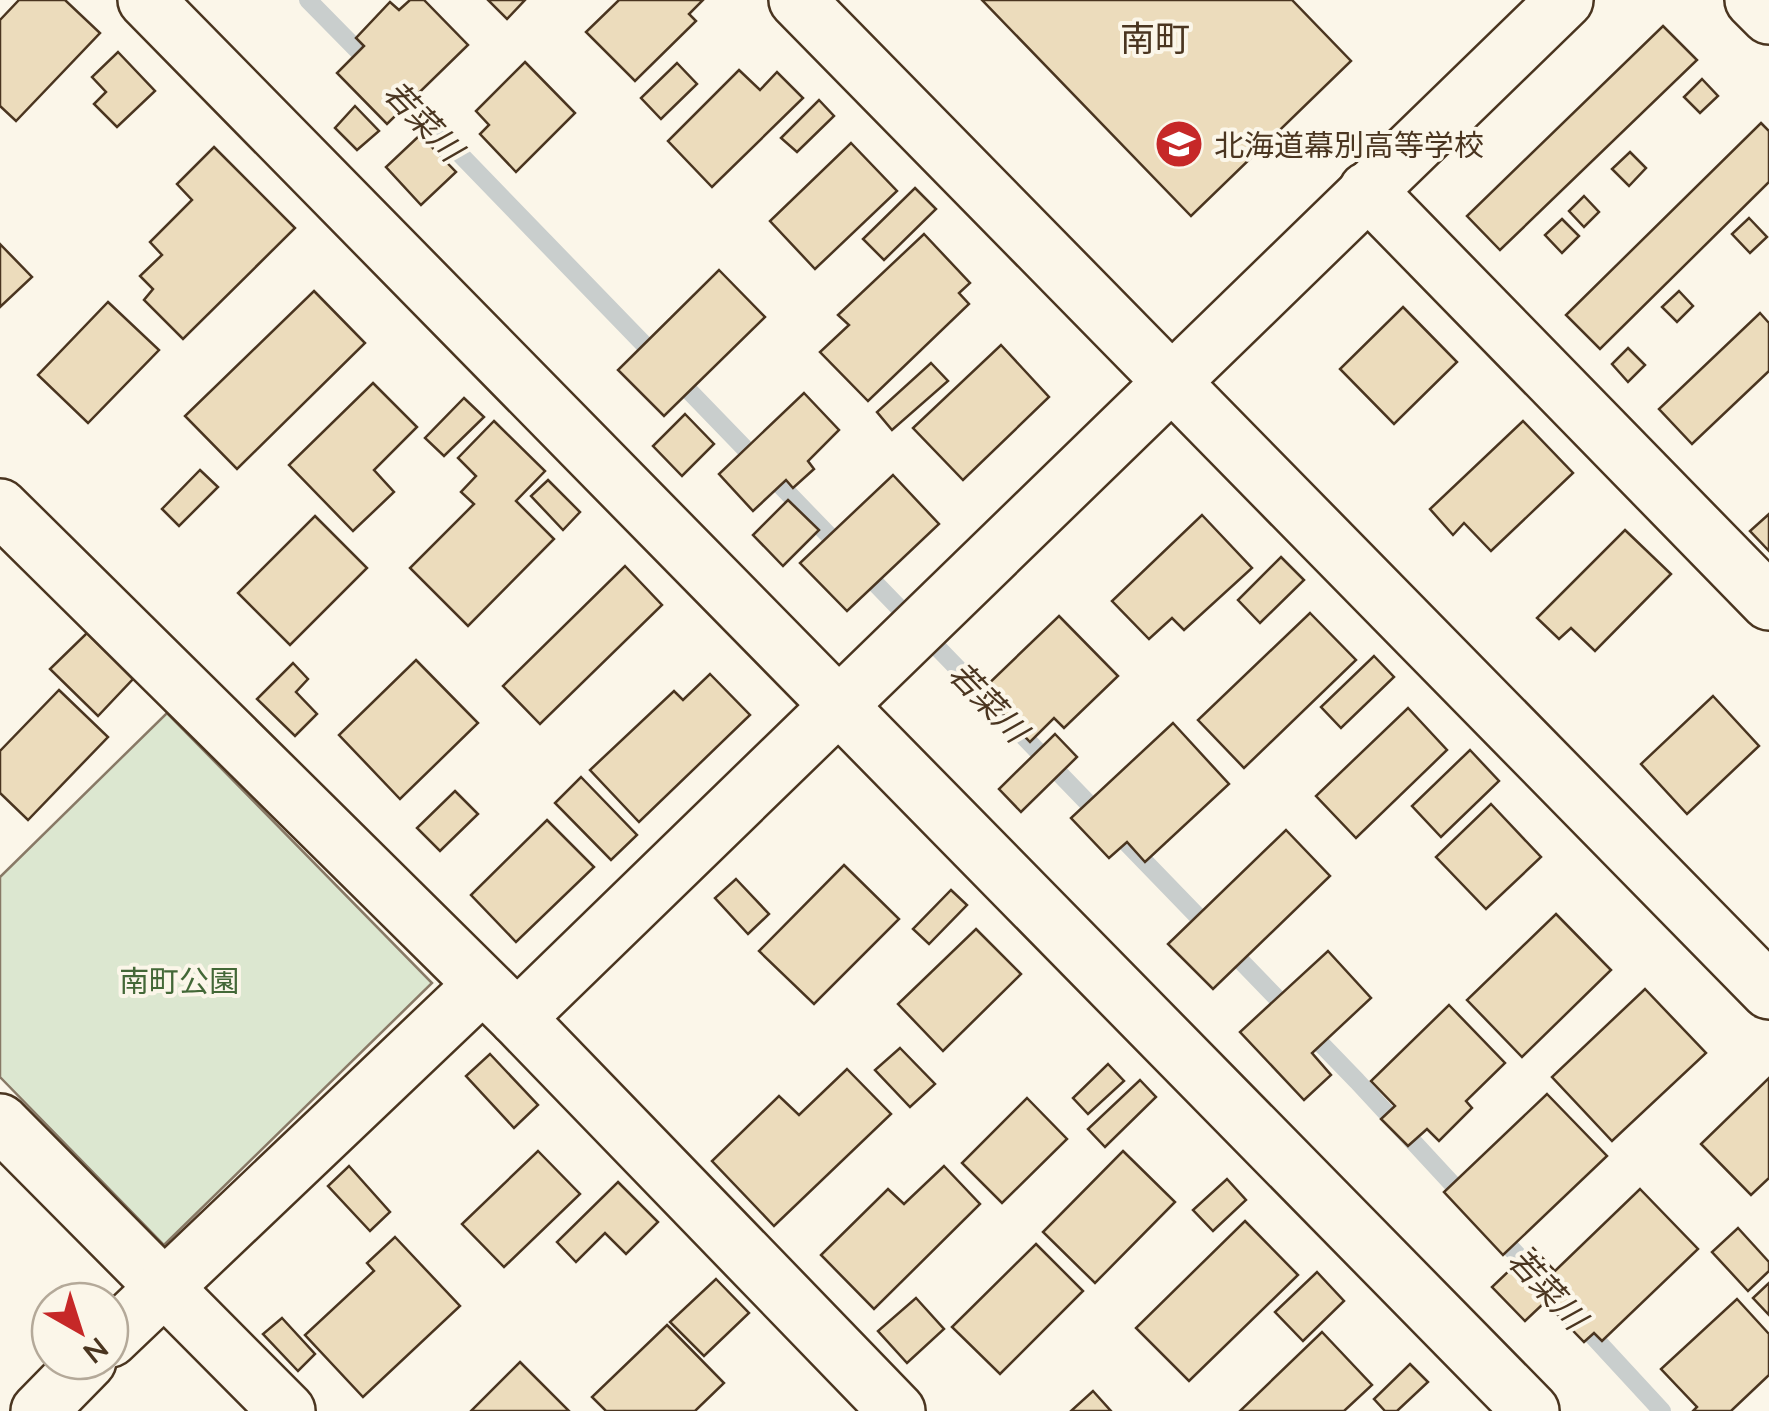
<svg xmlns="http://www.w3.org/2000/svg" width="1769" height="1411" font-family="Lato,'Noto Sans JP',sans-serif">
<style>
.green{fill:#dce7d0;stroke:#887966;stroke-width:2.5}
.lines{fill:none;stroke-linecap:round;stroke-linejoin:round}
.stream{stroke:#c9cecd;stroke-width:18}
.building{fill:#ecdcbc;stroke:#4a3520;stroke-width:2.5}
.street-casing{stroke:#4a3520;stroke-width:60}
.street{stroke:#fbf6e9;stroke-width:55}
.labels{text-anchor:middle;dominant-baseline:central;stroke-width:8;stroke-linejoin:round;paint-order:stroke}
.poi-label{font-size:30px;fill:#4a3520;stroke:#fbf6e9;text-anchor:start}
.park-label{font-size:30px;fill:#436837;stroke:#fbf6e9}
.water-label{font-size:32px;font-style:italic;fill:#4a3520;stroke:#fbf6e9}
.quarter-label{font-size:35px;fill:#4a3520;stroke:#fbf6e9}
</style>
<rect width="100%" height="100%" fill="#fbf6e9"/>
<path class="green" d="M167 713 432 983 164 1245 0 1077V877Z"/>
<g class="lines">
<g class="stream">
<path d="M308 0 374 67"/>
<path d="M393 85 1357 1081 1468 1201"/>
<path d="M1495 1231 1535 1274"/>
<path d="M1577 1319 1662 1411"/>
</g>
</g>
<g class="building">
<path d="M19 0H65L100 33 16 121 0 106V20Z"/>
<path d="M410 0H424L468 45 387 124 337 73 364 46 356 38 390 2 399 10Z"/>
<path d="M488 0H525L507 19Z"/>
<path d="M619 0H703L689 14 696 21 635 81 586 32Z"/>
<path d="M982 0H1292L1351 61 1191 216Z"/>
<path d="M1663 26 1697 60 1500 250 1467 216Z"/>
<path d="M118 52 155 91 117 127 94 104 106 92 92 77Z"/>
<path d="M525 62 575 113 516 172 480 134 489 125 476 111Z"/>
<path d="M677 63 697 84 661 119 641 98Z"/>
<path d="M739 70 760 90 777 72 803 98 712 187 668 141Z"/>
<path d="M1702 79 1718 96 1700 113 1684 97Z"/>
<path d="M819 100 834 116 797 152 781 138Z"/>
<path d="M355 106 379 131 357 150 335 128Z"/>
<path d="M1761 123 1769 131V182L1600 349 1566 315Z"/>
<path d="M420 135 456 172 421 205 386 167Z"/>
<path d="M851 143 897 191 815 269 770 221Z"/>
<path d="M214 147 295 228 183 339 144 300 153 289 140 276 162 255 150 242 192 200 177 184Z"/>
<path d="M1630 152 1646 168 1629 186 1612 169Z"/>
<path d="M915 188 936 209 884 260 863 239Z"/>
<path d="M1584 196 1599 212 1584 227 1569 211Z"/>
<path d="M1749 218 1767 237 1750 253 1732 234Z"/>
<path d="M1562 219 1579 236 1562 253 1545 235Z"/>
<path d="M924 234 970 283 959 293 969 304 868 401 820 352 849 325 838 315Z"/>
<path d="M0 244 32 277 0 307Z"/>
<path d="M719 270 765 317 664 416 618 370Z"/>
<path d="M314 291 365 343 237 469 185 416Z"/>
<path d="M1679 291 1693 306 1677 322 1662 307Z"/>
<path d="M108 302 159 350 88 423 38 375Z"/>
<path d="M1403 307 1457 362 1394 424 1340 369Z"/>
<path d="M1760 313 1769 323V371L1692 444 1659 409Z"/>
<path d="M1001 345 1049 397 963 480 913 428Z"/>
<path d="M1628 348 1645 365 1628 382 1612 364Z"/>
<path d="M931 363 948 381 892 430 877 412Z"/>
<path d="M373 383 417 427 374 470 394 492 353 531 289 465Z"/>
<path d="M804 393 839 430 808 461 814 469 793 488 786 480 753 511 719 474Z"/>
<path d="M464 398 484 417 444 456 425 438Z"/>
<path d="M685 414 714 444 682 476 653 446Z"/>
<path d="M494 421 545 471 516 501 554 539 468 626 410 568 474 504 461 492 476 476 458 458Z"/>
<path d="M1523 421 1573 473 1491 551 1464 523 1453 535 1430 509Z"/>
<path d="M200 470 218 487 179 526 162 509Z"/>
<path d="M893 475 939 524 847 611 800 563Z"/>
<path d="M548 480 580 512 563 530 531 496Z"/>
<path d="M788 500 819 530 783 566 753 535Z"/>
<path d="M1769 514V551L1750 531Z"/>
<path d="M1202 515 1252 568 1184 630 1172 618 1149 639 1112 601Z"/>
<path d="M315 516 367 568 290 645 238 593Z"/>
<path d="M1625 530 1671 574 1595 651 1571 628 1559 639 1537 618Z"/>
<path d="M1281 557 1304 580 1260 623 1238 600Z"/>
<path d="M625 566 662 605 540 724 503 686Z"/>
<path d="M1310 613 1356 660 1244 768 1198 720Z"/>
<path d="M1059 616 1118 676 1064 728 1054 718 1030 742 981 691Z"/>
<path d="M87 633 133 679 98 716 50 669Z"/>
<path d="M1374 656 1394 677 1341 728 1321 707Z"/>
<path d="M416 660 478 723 400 799 339 735Z"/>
<path d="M293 663 308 679 296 692 317 714 295 736 257 699Z"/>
<path d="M710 674 750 715 639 822 590 770 674 691 683 700Z"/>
<path d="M59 690 108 737 28 820 0 793V751Z"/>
<path d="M1713 696 1759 746 1687 814 1641 764Z"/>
<path d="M1408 708 1447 750 1356 838 1316 796Z"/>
<path d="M1173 723 1229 784 1145 862 1127 842 1109 858 1071 818Z"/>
<path d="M1055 734 1077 757 1021 812 999 789Z"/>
<path d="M1470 750 1499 781 1441 837 1412 806Z"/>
<path d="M581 777 637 835 611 860 555 803Z"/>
<path d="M455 791 478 814 440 851 417 828Z"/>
<path d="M1491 804 1541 857 1486 909 1436 857Z"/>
<path d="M547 820 594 867 516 942 471 895Z"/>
<path d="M1286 830 1330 876 1213 989 1168 944Z"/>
<path d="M844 865 899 919 814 1004 759 951Z"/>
<path d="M736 879 769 914 748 934 715 898Z"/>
<path d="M951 890 967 905 929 944 913 929Z"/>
<path d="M1556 914 1611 970 1522 1057 1467 1000Z"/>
<path d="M976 929 1021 974 943 1051 898 1004Z"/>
<path d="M1328 951 1371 998 1312 1053 1331 1075 1304 1100 1240 1032Z"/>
<path d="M1645 989 1706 1053 1612 1141 1552 1077Z"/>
<path d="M1449 1005 1505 1063 1466 1101 1472 1108 1439 1141 1427 1129 1408 1146 1381 1119 1395 1106 1371 1081Z"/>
<path d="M900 1048 935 1084 910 1107 875 1070Z"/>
<path d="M490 1054 538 1105 514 1128 466 1076Z"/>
<path d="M1108 1064 1124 1081 1088 1114 1073 1098Z"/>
<path d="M847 1069 891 1114 774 1226 712 1161 779 1096 799 1115Z"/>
<path d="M1769 1078V1178L1751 1195 1701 1144Z"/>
<path d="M1140 1080 1156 1097 1105 1147 1088 1129Z"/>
<path d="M1547 1094 1607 1156 1503 1255 1444 1192Z"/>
<path d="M1027 1098 1067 1139 1002 1203 962 1163Z"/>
<path d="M538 1151 580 1194 504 1267 462 1224Z"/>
<path d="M1123 1151 1175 1202 1095 1283 1043 1232Z"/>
<path d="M349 1166 390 1212 370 1231 328 1186Z"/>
<path d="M944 1166 980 1204 874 1309 821 1255 888 1189 904 1204Z"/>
<path d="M1227 1179 1246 1200 1213 1231 1193 1210Z"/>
<path d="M618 1182 658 1222 626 1254 605 1233 576 1262 557 1242Z"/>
<path d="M1640 1189 1698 1249 1602 1341 1594 1333 1584 1342 1545 1302 1525 1321 1492 1287 1533 1248 1555 1271Z"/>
<path d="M1245 1221 1298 1275 1189 1381 1136 1328Z"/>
<path d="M1738 1228 1769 1262V1271L1748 1291 1712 1252Z"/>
<path d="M395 1237 460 1306 363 1397 305 1335 374 1271 367 1263Z"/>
<path d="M1036 1244 1083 1291 1000 1374 952 1327Z"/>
<path d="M1317 1272 1344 1301 1303 1341 1275 1312Z"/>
<path d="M716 1279 749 1313 704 1356 670 1322Z"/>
<path d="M1769 1283V1315L1753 1298Z"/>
<path d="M916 1298 944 1329 907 1363 878 1331Z"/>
<path d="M1737 1299 1769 1334V1375L1731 1411H1693L1697 1407 1661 1369Z"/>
<path d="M282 1318 315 1354 298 1371 263 1334Z"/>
<path d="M667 1325 724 1383 695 1411H606L592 1397Z"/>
<path d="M1322 1332 1372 1385 1344 1411H1240Z"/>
<path d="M520 1362 569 1411H471Z"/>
<path d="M1410 1364 1428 1382 1397 1411H1385L1374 1399Z"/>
<path d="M1093 1391 1111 1411H1071Z"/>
</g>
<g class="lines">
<g class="street-casing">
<g id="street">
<path d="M146 0 1531 1411"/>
<path d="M797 0 1769 991"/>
<path d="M1753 0 1769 16"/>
<path d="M1367 190 1769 602"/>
<path d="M0 507 517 1018 897 1411"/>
<path d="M517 1018 1565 0"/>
<path d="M0 1122 287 1411"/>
<path d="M110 1339 481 986"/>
<path d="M39 1411 88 1361"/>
</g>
</g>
<use href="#street" class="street"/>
</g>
<defs>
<g id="school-disc" transform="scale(2.5)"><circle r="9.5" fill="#c62828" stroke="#fbf6e9"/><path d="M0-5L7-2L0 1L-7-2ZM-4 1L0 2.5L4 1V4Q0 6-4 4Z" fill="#fff"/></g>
</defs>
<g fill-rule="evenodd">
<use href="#school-disc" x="1179" y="144"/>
</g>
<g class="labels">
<g class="poi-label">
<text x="1214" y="144">北海道幕別高等学校</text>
</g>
<g class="park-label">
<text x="179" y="980">南町公園</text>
</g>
<g class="water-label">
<text transform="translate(424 120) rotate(46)">若菜川</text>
<text transform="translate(989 701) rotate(46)">若菜川</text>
<text transform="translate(1548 1288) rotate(47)">若菜川</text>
</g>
<g class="quarter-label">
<text x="1155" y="37">南町</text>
</g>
</g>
<g transform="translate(80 1331) rotate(141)"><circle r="48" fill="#fbf6e9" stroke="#b4a999" stroke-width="2.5"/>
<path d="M0-8L18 38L0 25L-18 38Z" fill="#c62828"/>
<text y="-15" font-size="28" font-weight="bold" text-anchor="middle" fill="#4a3520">N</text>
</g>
</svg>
